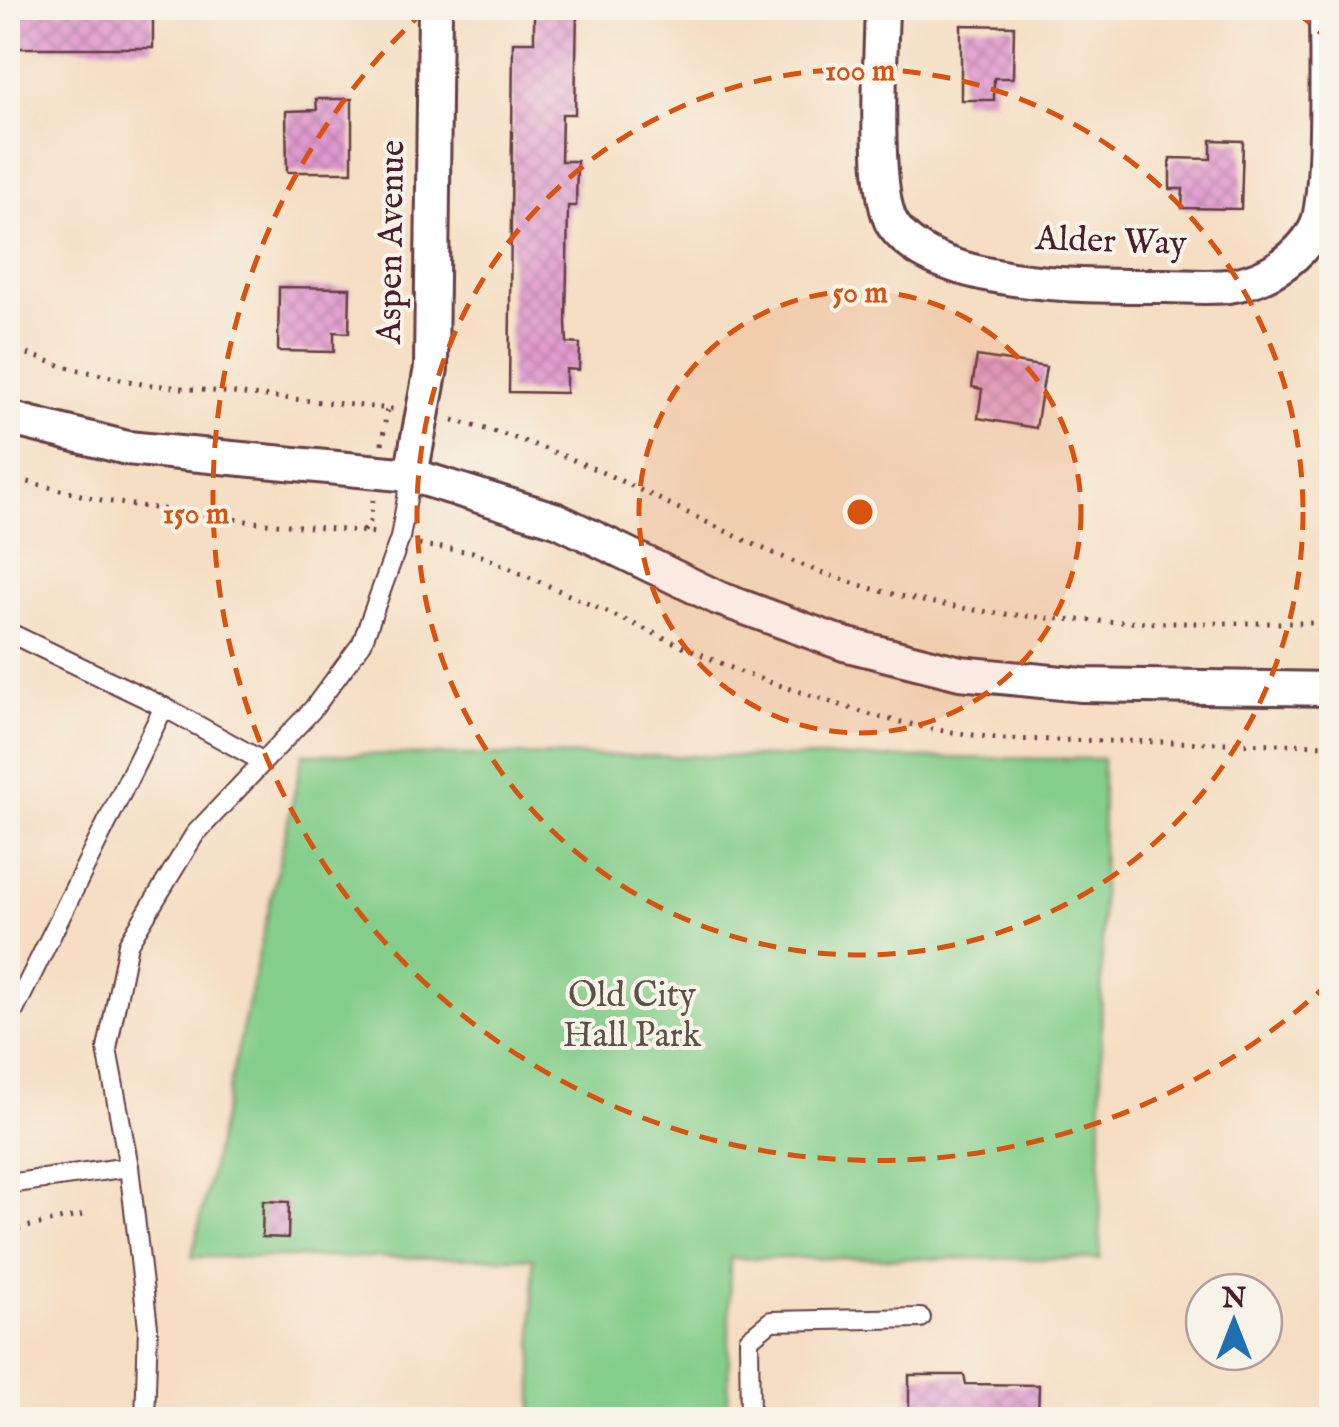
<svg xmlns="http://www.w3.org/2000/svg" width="1339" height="1427" font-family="'IM FELL English',serif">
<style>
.green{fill:#84cd8a;stroke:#67765a;stroke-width:2.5}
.building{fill:url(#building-cross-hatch)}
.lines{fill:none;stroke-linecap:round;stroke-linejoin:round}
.service-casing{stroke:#643c42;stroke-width:22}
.minor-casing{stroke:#643c42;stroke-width:38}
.path{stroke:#643c42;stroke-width:5;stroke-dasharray:2.5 8;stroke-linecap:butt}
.service{stroke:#fff;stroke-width:18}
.minor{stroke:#fff;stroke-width:32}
.ring{fill:none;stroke:#d8530f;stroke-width:5;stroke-dasharray:18 12}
.labels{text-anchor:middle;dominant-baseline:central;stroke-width:8;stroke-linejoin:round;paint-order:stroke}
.street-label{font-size:35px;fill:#4a1f2b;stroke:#f7f3e8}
.park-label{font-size:35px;fill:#5b5348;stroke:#f7f3e8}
.centre{fill:#d8530f;stroke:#f7f3e8;stroke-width:5}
.ring-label{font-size:30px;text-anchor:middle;font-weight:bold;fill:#d8530f;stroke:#f7f3e8;stroke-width:8;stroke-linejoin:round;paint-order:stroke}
</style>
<defs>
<pattern id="building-cross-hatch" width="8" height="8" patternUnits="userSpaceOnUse" patternTransform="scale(2.5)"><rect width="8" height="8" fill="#e19ace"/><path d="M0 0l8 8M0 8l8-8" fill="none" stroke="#b87da7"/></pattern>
</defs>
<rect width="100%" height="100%" fill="#f7f3e8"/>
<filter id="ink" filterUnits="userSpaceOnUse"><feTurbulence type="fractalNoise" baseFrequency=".01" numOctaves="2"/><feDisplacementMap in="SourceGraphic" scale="20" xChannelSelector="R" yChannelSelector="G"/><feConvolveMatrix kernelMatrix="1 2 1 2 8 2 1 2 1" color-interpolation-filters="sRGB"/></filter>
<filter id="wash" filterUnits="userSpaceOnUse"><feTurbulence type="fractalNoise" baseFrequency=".0048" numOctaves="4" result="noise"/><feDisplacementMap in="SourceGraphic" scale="40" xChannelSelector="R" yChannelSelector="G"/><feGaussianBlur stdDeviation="2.25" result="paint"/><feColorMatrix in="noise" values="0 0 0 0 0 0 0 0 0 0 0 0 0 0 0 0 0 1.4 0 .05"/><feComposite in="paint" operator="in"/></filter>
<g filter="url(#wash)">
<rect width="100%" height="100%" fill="#f5dec3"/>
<path class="green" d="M303 754 1103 759 1100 1259 730 1258 728 1419 533 1420V1258L192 1257Z"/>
<g id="blocks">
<g class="building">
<rect x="8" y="8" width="145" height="40"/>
<path d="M534 8H577L575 114H562L561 161H577L576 206H568L566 323 567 343 580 344 579 370 566 369V393L509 392 513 42H534Z"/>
<path d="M961 25 1014 26 1013 78H994V100H961Z"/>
<path d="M316 99H352V172H287L286 111 317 110Z"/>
<path d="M1211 140 1243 141 1241 209 1182 208 1183 189H1170V158L1211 159Z"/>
<path d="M279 287 350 288 349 333 334 332V352L278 351Z"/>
<path d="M977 356 1046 367 1036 428 978 418 982 389 972 387Z"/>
<path d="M263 1201 289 1202 288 1238 262 1237Z"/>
<path d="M909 1375H964L966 1384 1039 1385 1038 1420H917V1411H909Z"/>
</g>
</g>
</g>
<g filter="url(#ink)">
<use href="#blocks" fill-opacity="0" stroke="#643c42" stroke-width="2.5"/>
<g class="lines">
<g class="service-casing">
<g id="service">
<path d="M8 632 164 707 262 761"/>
<path d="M8 1023 164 707"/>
<path d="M8 1184 129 1167"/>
<path d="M145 1420 148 1327 129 1167 107 1049 128 944 195 834 313 709 362 643 400 538 411 475"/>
<path d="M750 1420 749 1339 771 1321 921 1318"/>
</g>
</g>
<g class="minor-casing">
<g id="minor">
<path d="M882 8C881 52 872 193 893 225 937 290 1096 286 1166 286 1187 286 1213 289 1234 285 1268 278 1294 262 1313 233 1331 207 1326 48 1326 8"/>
<path d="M8 418 127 448 411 475 557 520 718 598 844 644 960 673 1082 685 1332 689"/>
<path d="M411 475 431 368 435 8"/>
</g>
</g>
<g class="path">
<path d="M8 347 62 366 142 384 393 409"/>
<path d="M453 420C477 427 502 433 526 442 629 477 723 537 826 574 989 632 1161 622 1332 623"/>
<path d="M382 444 387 408"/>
<path d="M8 477 105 501 254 522 380 533"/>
<path d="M363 531 370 521 373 500"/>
<path d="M419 545 473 552 745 674 874 716 937 730 1002 739 1332 745"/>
<path d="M8 1231 82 1215"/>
</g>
<use href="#service" class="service"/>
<use href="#minor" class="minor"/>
</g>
</g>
<circle cx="860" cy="512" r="221" fill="#d8530f" fill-opacity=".12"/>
<g class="ring">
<circle cx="860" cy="512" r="221"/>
<circle cx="860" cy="512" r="443"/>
<path d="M1330 982A664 664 0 1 1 424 11M1296 11A664 664 0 0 1 1330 42"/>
</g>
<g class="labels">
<g class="street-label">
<text transform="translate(392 242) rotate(-89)">Aspen Avenue</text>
<text transform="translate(1111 242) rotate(2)">Alder Way</text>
</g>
<g class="park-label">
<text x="632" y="996">Old City<tspan x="632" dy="40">Hall Park</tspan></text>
</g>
</g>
<circle cx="860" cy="512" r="15" class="centre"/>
<g class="ring-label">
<text x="860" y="80">100 m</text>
<text x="860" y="302">50 m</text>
<text x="196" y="523">150 m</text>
</g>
<rect width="1339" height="1427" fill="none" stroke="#f7f3e8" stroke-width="40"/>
<g transform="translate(1234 1322)"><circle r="48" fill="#f7f3e8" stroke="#b29e9c" stroke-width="2.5"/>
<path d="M0-8L18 38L0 25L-18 38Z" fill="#1f6fb2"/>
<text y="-15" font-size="28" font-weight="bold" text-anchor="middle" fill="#4a1f2b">N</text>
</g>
</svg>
